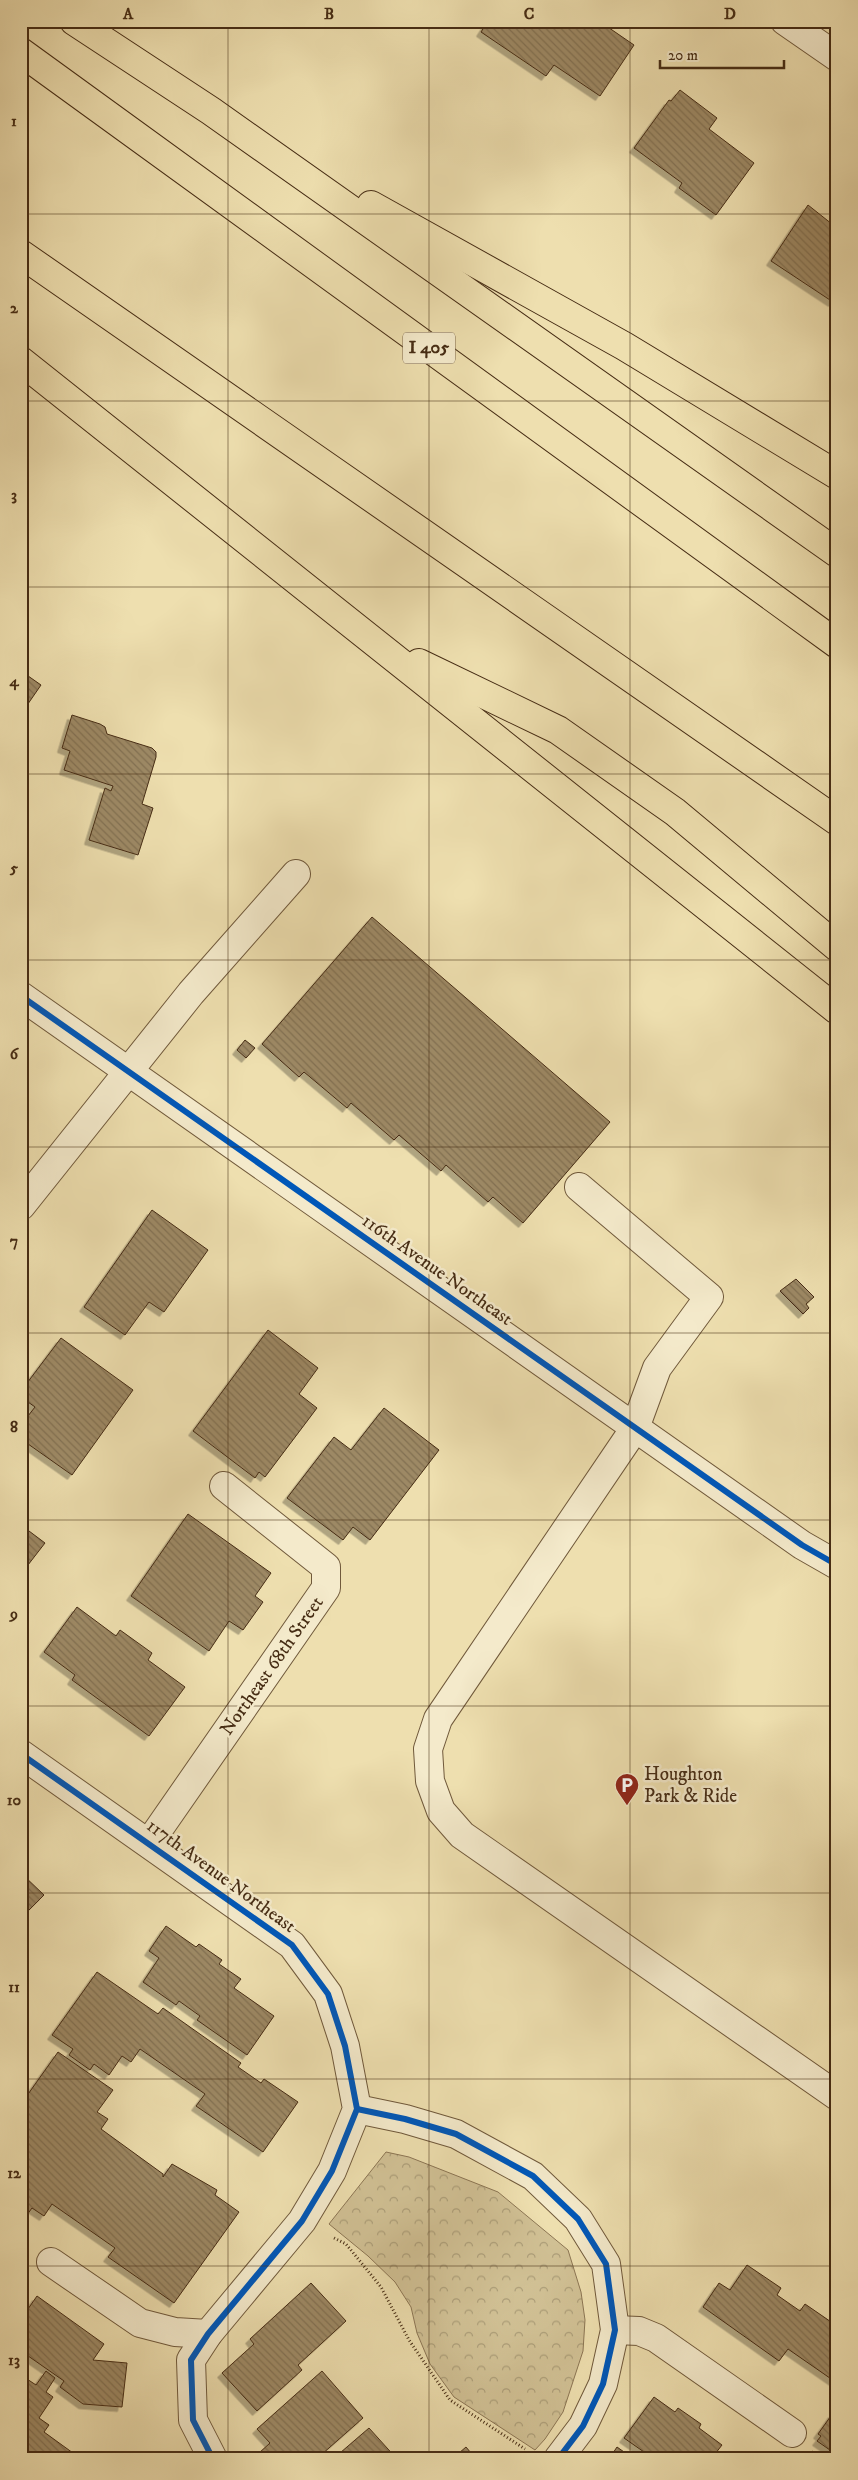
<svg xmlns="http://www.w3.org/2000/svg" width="858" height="2480" font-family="'IM FELL DW Pica',serif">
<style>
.forest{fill:url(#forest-crowns);stroke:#8c7654}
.building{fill:url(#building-back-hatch);stroke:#462c14;filter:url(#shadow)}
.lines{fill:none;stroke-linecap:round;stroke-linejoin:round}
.minor-casing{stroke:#70593b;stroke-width:30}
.highway-casing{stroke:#462c14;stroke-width:30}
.path{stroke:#462c14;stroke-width:3;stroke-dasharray:1 2.5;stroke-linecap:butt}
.minor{stroke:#f4eacb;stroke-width:28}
.highway{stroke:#eedfaf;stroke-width:28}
.cycleway-casing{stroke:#f4eacb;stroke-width:9}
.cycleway{stroke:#0057b8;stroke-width:6}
.grid{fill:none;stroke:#462c14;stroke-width:1;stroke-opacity:0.55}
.labels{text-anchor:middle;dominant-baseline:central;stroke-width:5;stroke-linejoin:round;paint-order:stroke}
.shield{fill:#f4eacb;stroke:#7a654b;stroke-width:1}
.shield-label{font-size:18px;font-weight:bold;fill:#462c14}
.street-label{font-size:19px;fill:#462c14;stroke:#f4eacb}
.poi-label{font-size:19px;fill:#462c14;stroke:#f4eacb;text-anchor:start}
.neatline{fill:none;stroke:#462c14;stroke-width:2}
.grid-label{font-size:16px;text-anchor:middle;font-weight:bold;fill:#462c14}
</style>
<defs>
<pattern id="forest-crowns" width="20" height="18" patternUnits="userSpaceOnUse" patternTransform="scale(1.25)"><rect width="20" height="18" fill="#d1c195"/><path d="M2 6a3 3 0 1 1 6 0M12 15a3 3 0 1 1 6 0" fill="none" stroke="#ab9d78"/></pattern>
<pattern id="building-back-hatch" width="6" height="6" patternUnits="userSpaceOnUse" patternTransform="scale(1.25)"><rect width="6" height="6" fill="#9d8965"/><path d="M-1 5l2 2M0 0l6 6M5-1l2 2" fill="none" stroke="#827052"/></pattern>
<filter id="shadow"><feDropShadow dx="-4.5" dy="4.5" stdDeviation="0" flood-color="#0004"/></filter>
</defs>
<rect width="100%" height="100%" fill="#eedfaf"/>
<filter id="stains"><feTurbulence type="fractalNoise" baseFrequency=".004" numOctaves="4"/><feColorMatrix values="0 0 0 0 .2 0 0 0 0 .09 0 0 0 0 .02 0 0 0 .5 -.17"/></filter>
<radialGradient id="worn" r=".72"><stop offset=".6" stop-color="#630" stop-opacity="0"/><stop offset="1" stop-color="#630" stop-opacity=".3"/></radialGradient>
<path class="forest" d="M386 2152 409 2157 498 2192 568 2250 581 2292 585 2320 583 2351 563 2412 545 2439 535 2450 454 2397 430 2364 417 2333 411 2307 395 2282 368 2256 329 2224Z"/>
<g class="building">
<path d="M488 21H599L634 45 600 96 554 65 546 76 481 32Z"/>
<path d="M680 90 717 118 709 129 754 163 716 215 679 188 682 183 634 148 669 100 671 101Z"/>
<path d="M808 205 837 228V297L833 302 771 261Z"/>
<path d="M21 671 41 685 21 714Z"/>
<path d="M72 715 100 724 105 727 107 734 152 748 156 752V757L142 804 153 808 138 855 89 840 105 788 111 791 113 786 64 770 70 751 62 748Z"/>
<path d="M372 917 610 1122 523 1223 493 1197 488 1202 446 1165 441 1171 399 1135 394 1140 351 1103 347 1108 304 1072 299 1077 262 1044Z"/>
<path d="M245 1040 255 1048 246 1058 237 1050Z"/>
<path d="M152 1210 208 1250 164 1312 149 1302 125 1335 84 1307Z"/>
<path d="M796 1279 814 1297 806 1304 809 1308 803 1314 780 1291Z"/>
<path d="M268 1330 318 1368 299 1394 317 1408 265 1477 259 1472 255 1478 193 1431Z"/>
<path d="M61 1338 133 1390 72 1475 21 1439V1425L35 1407 21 1397V1391Z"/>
<path d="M384 1408 439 1450 370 1540 353 1527 343 1540 287 1498 334 1437 351 1450Z"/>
<path d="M188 1514 271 1573 255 1596 263 1602 243 1630 229 1621 209 1651 131 1596Z"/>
<path d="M21 1525 45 1543 21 1574Z"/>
<path d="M77 1607 116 1636 120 1630 152 1653 148 1660 185 1687 149 1736 72 1680 75 1675 44 1652Z"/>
<path d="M21 1873 44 1895 21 1918Z"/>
<path d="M166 1926 196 1947 199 1944 222 1960 219 1964 241 1979 234 1988 274 2016 247 2055 197 2020 200 2016 179 2001 176 2005 143 1982 159 1958 149 1951Z"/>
<path d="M97 1972 158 2014 163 2008 241 2063 238 2067 261 2083 264 2079 298 2102 263 2152 196 2106 205 2094 140 2049 131 2062 122 2056 109 2075 94 2064 90 2070 69 2055 73 2049 52 2035Z"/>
<path d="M58 2052 113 2090 97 2112 108 2119 101 2129 163 2174V2177L172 2164 217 2190 215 2195 239 2212 174 2303 108 2257 115 2248 52 2204 44 2216 32 2208 21 2223V2104Z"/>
<path d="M747 2265 781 2288 777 2295 800 2311 805 2304 837 2326V2383L788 2349 779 2361 703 2307 719 2283 730 2290Z"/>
<path d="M311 2283 346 2321 298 2365 302 2370 257 2411 222 2373 254 2344 250 2339Z"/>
<path d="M37 2296 104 2344 93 2360 127 2363 122 2407 83 2404 60 2387 64 2381 21 2351V2319Z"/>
<path d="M46 2371 55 2378 46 2392 53 2397 39 2418 49 2425 44 2432 73 2453 69 2459H21V2375L36 2385Z"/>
<path d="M322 2371 363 2418 321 2455 325 2459H263L259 2453 270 2443 257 2429Z"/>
<path d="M654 2397 675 2412 678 2408 701 2424 699 2428 722 2445 715 2454 722 2459H654L624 2438Z"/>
<path d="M833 2413 837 2415V2455L817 2441 821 2436 818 2434Z"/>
<path d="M369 2428 397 2459H333Z"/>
<path d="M466 2447 476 2459H452Z"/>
<path d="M617 2447 634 2459H609Z"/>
<path d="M812 2451 824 2459H802L806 2453 809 2455Z"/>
</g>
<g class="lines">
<g class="minor-casing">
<g id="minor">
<path d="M785 21 837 57"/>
<path d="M21 996 802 1545 837 1565"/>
<path d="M579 1187 709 1297 657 1368 635 1428 438 1719 428 1749 430 1781 441 1811 462 1835 837 2096"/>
<path d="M21 1206 191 993 296 874"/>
<path d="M21 1754 292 1945 328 1994 345 2046 357 2109 332 2171 302 2221 208 2334 191 2360 193 2420 213 2459"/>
<path d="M149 1843 326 1588V1567L224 1486"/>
<path d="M357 2109 405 2119 456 2134 533 2176 578 2219 606 2264 615 2330 603 2384 583 2426 558 2459"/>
<path d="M51 2262 140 2323 175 2332 208 2334"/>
<path d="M615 2330 639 2331 656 2338 792 2433"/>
</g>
</g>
<g class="highway-casing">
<g id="highway">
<path d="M74 21 211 111 837 553"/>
<path d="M21 52 837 644"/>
<path d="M371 205 624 346 837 475"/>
<path d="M21 254 837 821"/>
<path d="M21 361 837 1010"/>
<path d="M419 663 558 730 675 812 837 947"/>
</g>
</g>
<path class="path" d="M334 2238 346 2244 381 2287 409 2340 450 2400 525 2449"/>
<use href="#minor" class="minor"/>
<use href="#highway" class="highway"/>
<g class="cycleway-casing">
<g id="cycleway">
<path d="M21 996 802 1545 837 1565"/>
<path d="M21 1754 292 1945 328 1994 345 2046 357 2109 332 2171 302 2221 208 2334 191 2360 193 2420 213 2459"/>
<path d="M357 2109 405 2119 456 2134 533 2176 578 2219 606 2264 615 2330 603 2384 583 2426 558 2459"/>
</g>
</g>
<use href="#cycleway" class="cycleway"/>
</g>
<path class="grid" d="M228 21V2459M429 21V2459M630 21V2459M21 214H837M21 401H837M21 587H837M21 774H837M21 960H837M21 1147H837M21 1333H837M21 1520H837M21 1706H837M21 1893H837M21 2079H837M21 2266H837"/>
<defs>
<g id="parking-pin" transform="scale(1.25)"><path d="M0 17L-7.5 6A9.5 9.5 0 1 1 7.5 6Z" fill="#8f2418" stroke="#f4eacb"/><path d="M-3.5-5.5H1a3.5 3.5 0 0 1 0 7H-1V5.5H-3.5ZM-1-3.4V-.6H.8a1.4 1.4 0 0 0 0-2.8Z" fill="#fff"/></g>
</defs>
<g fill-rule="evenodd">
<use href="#parking-pin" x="627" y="1785"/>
</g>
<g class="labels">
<rect class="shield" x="403" y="332.5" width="52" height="31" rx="4"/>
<g class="shield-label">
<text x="429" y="348">I 405</text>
</g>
<g class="street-label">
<text transform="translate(437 1270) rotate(35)">116th Avenue Northeast</text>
<text transform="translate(272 1666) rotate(-55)">Northeast 68th Street</text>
<text transform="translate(221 1876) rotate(36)">117th Avenue Northeast</text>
</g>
<g class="poi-label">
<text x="644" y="1774">Houghton<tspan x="644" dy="22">Park &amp; Ride</tspan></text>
</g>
</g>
<rect width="858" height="2480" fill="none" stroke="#eedfaf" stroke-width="55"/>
<path d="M660 60v8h124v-8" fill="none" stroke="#462c14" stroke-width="2.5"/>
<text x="668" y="60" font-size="15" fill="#462c14" stroke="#f4eacb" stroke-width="4" paint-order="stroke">20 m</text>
<rect x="28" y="28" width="802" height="2424" class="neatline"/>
<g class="grid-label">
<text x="128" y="19">A</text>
<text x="329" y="19">B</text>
<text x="529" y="19">C</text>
<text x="730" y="19">D</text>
<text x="14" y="126">1</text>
<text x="14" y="313">2</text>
<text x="14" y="500">3</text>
<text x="14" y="686">4</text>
<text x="14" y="873">5</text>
<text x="14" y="1059">6</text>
<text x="14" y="1246">7</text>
<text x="14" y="1432">8</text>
<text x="14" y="1619">9</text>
<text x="14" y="1805">10</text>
<text x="14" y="1992">11</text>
<text x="14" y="2178">12</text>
<text x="14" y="2365">13</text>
</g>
<rect width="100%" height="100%" filter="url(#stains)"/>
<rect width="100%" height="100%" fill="url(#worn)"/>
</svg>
